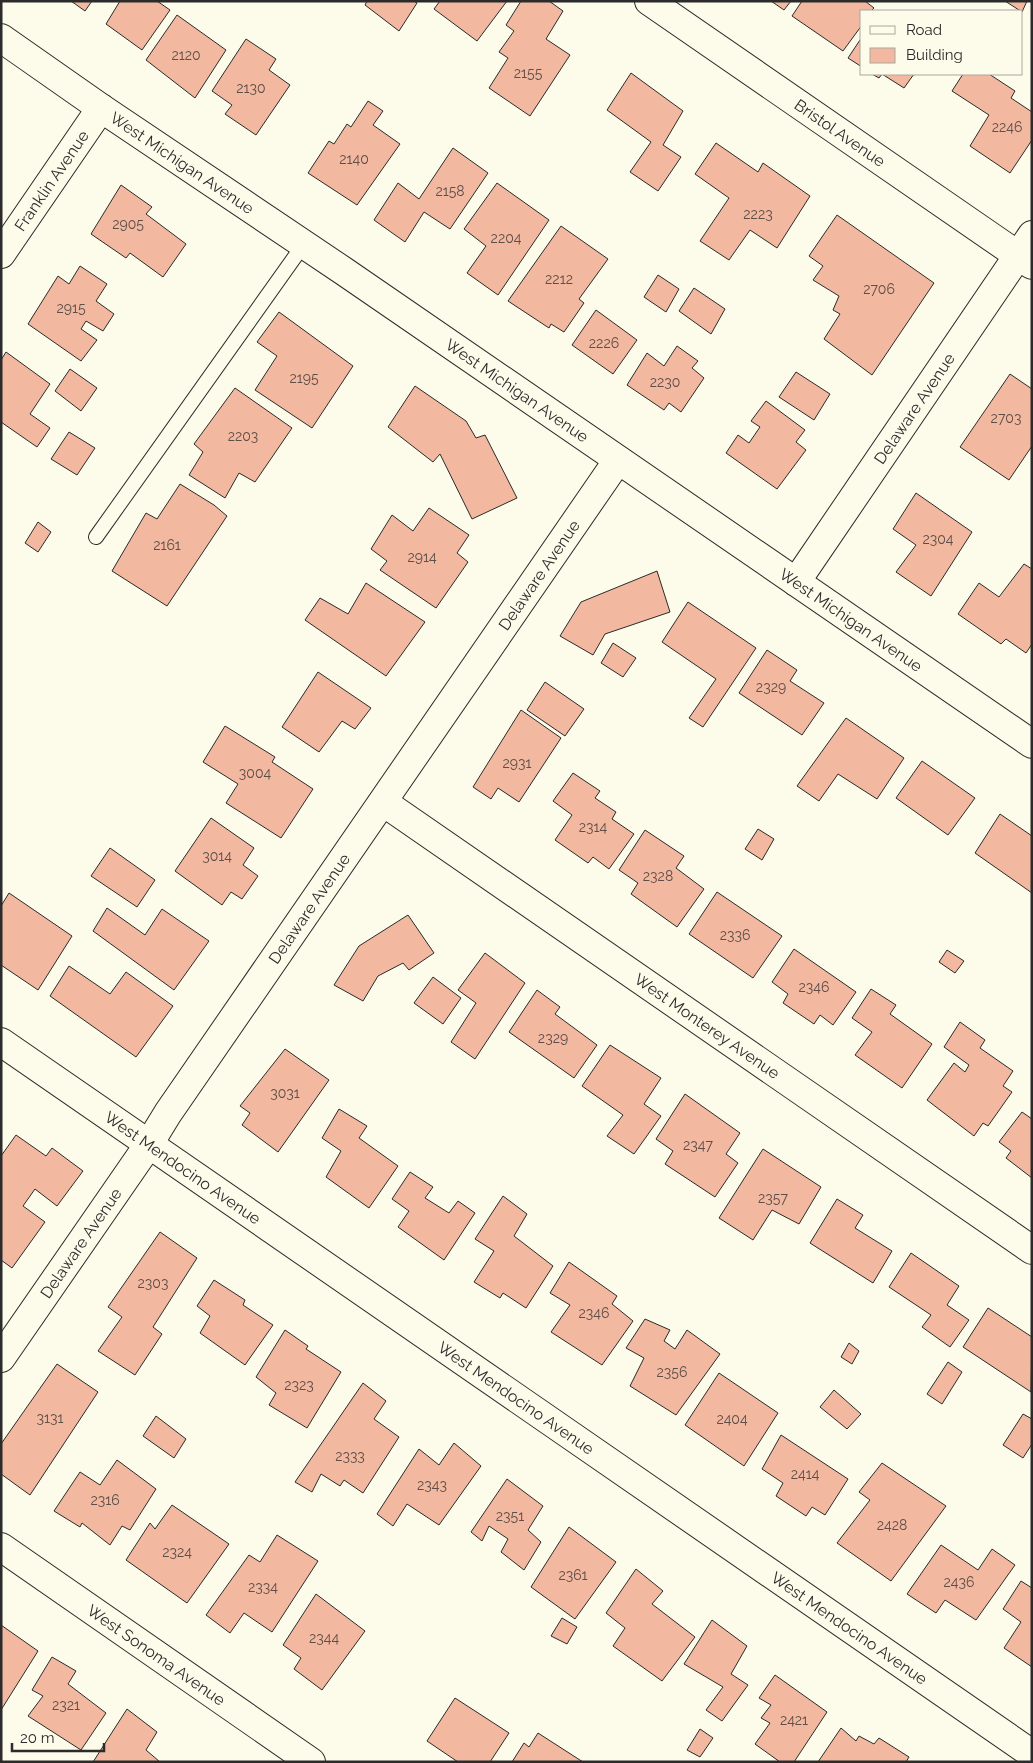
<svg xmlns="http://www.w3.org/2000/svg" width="1033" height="1763" font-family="Raleway,sans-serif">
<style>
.building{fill:#f2b8a0;stroke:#2b2b2b}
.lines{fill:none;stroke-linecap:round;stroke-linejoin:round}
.service-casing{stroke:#2b2b2b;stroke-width:16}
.minor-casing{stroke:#2b2b2b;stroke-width:30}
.service{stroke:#fdfbea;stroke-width:14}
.minor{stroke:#fdfbea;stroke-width:28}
.labels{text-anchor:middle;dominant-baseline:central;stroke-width:4;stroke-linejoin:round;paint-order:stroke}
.number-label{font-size:14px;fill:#5d4e48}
.street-label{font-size:16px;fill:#2b2b2b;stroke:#fdfbea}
</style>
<rect width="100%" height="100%" fill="#fdfbea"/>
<g class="building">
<path d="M71 1H92L85 11Z"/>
<path d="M120 1H157L170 10 142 50 106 24Z"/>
<path d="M367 1H414L417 3 399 31 365 5Z"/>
<path d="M440 1H507L477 41 434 9Z"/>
<path d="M521 1H549L563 11 546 39 570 55 530 116 489 88 508 58 499 52 514 31 506 25Z"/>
<path d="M771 1H791L784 10Z"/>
<path d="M802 1H865L874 8 871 11H862V25L843 51 792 16Z"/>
<path d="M1005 1H1027L1022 12Z"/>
<path d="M177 15 226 50 195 98 146 60Z"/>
<path d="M862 37V67L848 58Z"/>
<path d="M246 39 276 59 269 70 290 85 256 135 225 114 232 105 212 91Z"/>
<path d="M631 73 683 111 663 145 681 157 658 191 630 172 651 142 607 110Z"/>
<path d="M872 74H914L904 88 882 74 879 78Z"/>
<path d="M963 74H989L1015 91 1011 98 1032 112V140L1010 173 970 146 989 115 952 91Z"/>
<path d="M368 101 383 111 373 125 400 144 357 205 308 173 329 141 334 144 347 124 351 127Z"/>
<path d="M716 143 758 172 763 163 810 196 777 248 750 230 729 260 700 241 729 198 695 174Z"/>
<path d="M453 148 488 173 450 229 424 212 405 242 374 220 398 183 419 199Z"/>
<path d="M497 183 549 220 498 295 467 273 486 246 464 229Z"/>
<path d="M121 185 152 207 146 214 186 244 163 277 130 253 126 258 91 234Z"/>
<path d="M837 215 934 283 872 375 824 339 840 314 833 310 839 296 813 280 823 266 809 256Z"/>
<path d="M561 226 608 259 579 299 584 303 564 332 551 324 549 328 508 301Z"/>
<path d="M80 266 107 284 96 301 114 314 103 331 86 321 81 329 97 340 81 361 28 324 58 276 69 284Z"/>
<path d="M658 275 679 289 666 312 644 297Z"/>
<path d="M694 288 725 309 711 334 679 311Z"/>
<path d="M596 310 637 340 613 374 572 345Z"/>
<path d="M279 312 353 366 312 428 255 390 277 356 257 342Z"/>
<path d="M677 346 698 361 692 368 704 378 681 412 669 403 664 410 627 385 647 353 664 366Z"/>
<path d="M6 352 50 384 30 414 50 428 37 447 1 422V360Z"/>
<path d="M70 369 97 388 81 411 55 391Z"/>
<path d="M796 372 830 394 814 420 779 397Z"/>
<path d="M1010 374 1032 389V446L1009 480 960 447Z"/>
<path d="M415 386 466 421 476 438 485 435 517 498 472 519 440 454 433 462 388 427Z"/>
<path d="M235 388 292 428 255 482 239 473 225 498 189 475 203 452 194 444Z"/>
<path d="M766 401 805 430 796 442 806 450 777 489 726 453 738 435 749 443 760 427 751 421Z"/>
<path d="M69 432 95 448 77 475 51 459Z"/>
<path d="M180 484 214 505 227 516 167 606 112 571 146 513 157 519Z"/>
<path d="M916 493 972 532 931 596 896 572 916 545 893 529Z"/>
<path d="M429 508 469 535 457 553 468 562 436 608 380 570 387 561 371 549 392 515 413 531Z"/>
<path d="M38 522 51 532 38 552 25 543Z"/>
<path d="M1024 564 1032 569V644L1026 653 1006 639 1001 644 958 614 979 583 999 597Z"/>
<path d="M657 571 670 612 605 634 593 655 560 636 581 602Z"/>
<path d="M366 583 425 622 386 676 305 620 320 598 348 614Z"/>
<path d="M688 602 756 648 703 727 689 718 716 679 662 642Z"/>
<path d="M613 643 636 658 623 677 601 663Z"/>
<path d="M767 650 797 670 790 681 824 703 802 735 739 693Z"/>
<path d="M318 672 371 708 355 729 342 721 319 752 282 727Z"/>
<path d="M545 682 584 709 565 736 527 710Z"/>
<path d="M521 710 561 738 519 802 498 788 491 799 473 787Z"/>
<path d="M846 718 904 758 877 799 838 774 819 801 797 786Z"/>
<path d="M225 726 275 757 272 762 313 789 281 838 226 803 238 784 203 762Z"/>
<path d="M922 761 975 798 948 835 896 798Z"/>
<path d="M573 773 600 791 595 798 616 812 612 819 634 834 609 869 593 857 588 863 555 840 572 815 553 801Z"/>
<path d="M1000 814 1032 836V893L975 853Z"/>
<path d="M211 818 254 848 243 865 258 876 242 899 231 892 222 905 175 871Z"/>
<path d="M758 829 774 839 762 860 745 849Z"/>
<path d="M645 830 684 856 676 868 704 889 677 927 631 894 638 883 619 870Z"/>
<path d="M110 848 155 880 137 907 91 876Z"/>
<path d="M717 892 782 936 753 978 689 934Z"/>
<path d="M9 893 72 936 38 990 1 965V906Z"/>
<path d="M107 908 145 935 162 909 209 941 174 990 93 931Z"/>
<path d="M408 915 434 953 409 970 403 963 378 976 363 1001 334 985 359 946Z"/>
<path d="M794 949 856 992 833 1025 820 1015 814 1024 783 1003 788 994 772 982Z"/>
<path d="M947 950 964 961 955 973 939 962Z"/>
<path d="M485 953 525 983 475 1059 451 1042 476 1003 458 990Z"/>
<path d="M69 966 110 994 126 972 173 1006 136 1057 50 996Z"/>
<path d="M433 977 461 998 443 1024 414 1003Z"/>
<path d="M871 989 896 1005 890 1014 932 1044 902 1088 855 1055 872 1032 852 1018Z"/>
<path d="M537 990 560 1007 555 1014 597 1045 574 1078 509 1032Z"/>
<path d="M960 1022 985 1040 980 1048 1013 1071 1003 1086 1012 1092 988 1126 983 1123 974 1136 927 1100 954 1063 965 1072 969 1065 944 1047Z"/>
<path d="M610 1045 661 1078 644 1104 661 1116 634 1154 607 1136 623 1115 582 1086Z"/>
<path d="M285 1049 329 1080 278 1152 242 1125 250 1113 240 1106Z"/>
<path d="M685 1094 740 1133 726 1154 738 1163 715 1197 665 1164 673 1151 656 1139Z"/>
<path d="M339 1109 367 1126 359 1138 398 1166 369 1208 326 1177 341 1151 322 1138Z"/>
<path d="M1022 1112 1032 1119V1178L1006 1158 1011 1151 999 1142Z"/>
<path d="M16 1135 46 1156 52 1148 83 1171 57 1206 35 1189 23 1206 45 1222 12 1268 1 1260V1156Z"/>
<path d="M763 1149 821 1187 799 1224 772 1210 753 1240 719 1218Z"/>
<path d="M410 1172 433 1187 425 1198 449 1213 458 1201 475 1213 444 1260 398 1227 409 1211 392 1199Z"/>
<path d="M503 1196 527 1214 514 1236 553 1266 526 1308 503 1293 500 1298 474 1282 494 1251 475 1239Z"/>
<path d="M837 1199 863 1215 855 1228 892 1251 873 1283 810 1243Z"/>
<path d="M160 1232 197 1258 153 1327 162 1334 135 1375 98 1351 122 1317 108 1307Z"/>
<path d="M911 1253 959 1286 947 1305 969 1320 950 1347 922 1327 931 1315 889 1287Z"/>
<path d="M569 1262 617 1296 612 1304 633 1321 602 1365 551 1332 570 1305 550 1293Z"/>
<path d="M214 1280 245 1300 243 1305 273 1325 245 1365 200 1333 210 1316 197 1306Z"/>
<path d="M988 1308 1032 1337 1031 1392 963 1347Z"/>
<path d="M645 1319 670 1330 664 1341 675 1349 687 1330 720 1354 676 1415 630 1386 644 1358 626 1348Z"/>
<path d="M285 1330 308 1346 306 1349 341 1372 307 1428 269 1405 276 1393 256 1377Z"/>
<path d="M849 1343 859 1351 852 1364 841 1357Z"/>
<path d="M948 1362 962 1372 942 1404 927 1394Z"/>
<path d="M57 1364 98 1392 30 1495 1 1474V1444Z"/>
<path d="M719 1373 778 1413 744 1466 685 1425Z"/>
<path d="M363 1383 386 1401 374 1419 399 1437 363 1493 344 1480 340 1486 321 1474 312 1492 295 1482Z"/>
<path d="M834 1390 861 1414 847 1429 820 1407Z"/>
<path d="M1023 1414 1032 1419V1444L1023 1458 1003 1445Z"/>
<path d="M156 1416 186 1439 174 1458 143 1436Z"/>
<path d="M781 1435 848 1479 825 1515 812 1507 806 1516 776 1496 783 1483 762 1469Z"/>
<path d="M454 1443 481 1466 439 1525 407 1504 393 1526 377 1514 419 1449 439 1465Z"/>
<path d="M117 1460 156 1489 130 1530 122 1526 110 1545 82 1523 80 1527 54 1511 80 1472 100 1485Z"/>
<path d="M882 1463 946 1506 891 1581 837 1543 870 1500 859 1492Z"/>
<path d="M507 1479 543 1506 528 1530 541 1542 524 1570 501 1552 508 1539 489 1526 482 1541 471 1532Z"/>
<path d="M172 1505 229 1544 187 1603 126 1560 150 1523 155 1529Z"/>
<path d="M569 1527 616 1562 575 1619 531 1587Z"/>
<path d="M277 1535 318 1561 272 1632 244 1613 230 1633 206 1615 249 1555 260 1562Z"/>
<path d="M941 1545 978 1570 992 1549 1015 1565 976 1620 945 1600 936 1613 907 1594Z"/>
<path d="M636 1569 663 1591 652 1604 695 1637 662 1681 613 1646 625 1628 606 1613Z"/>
<path d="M1021 1581 1032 1588V1667L1004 1648 1021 1622 1003 1609Z"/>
<path d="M316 1594 365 1631 322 1690 294 1669 301 1658 283 1645Z"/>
<path d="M562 1618 577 1627 567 1644 551 1636Z"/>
<path d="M712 1620 747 1646 731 1674 748 1685 722 1721 706 1710 723 1687 684 1664Z"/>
<path d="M1 1625 38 1651 1 1710Z"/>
<path d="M52 1657 76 1671 68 1684 106 1713 81 1750 28 1716 43 1696 32 1690Z"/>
<path d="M775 1675 827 1712 794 1762H780L755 1744 770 1723 761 1718 771 1705 759 1698Z"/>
<path d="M455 1698 509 1733 490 1762H458L427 1741Z"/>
<path d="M127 1709 157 1732 146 1750 160 1762H93Z"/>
<path d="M841 1728 856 1741 859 1736 874 1744 879 1738 909 1757 906 1762H818Z"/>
<path d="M700 1729 713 1738 700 1757 687 1750Z"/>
<path d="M538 1733 583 1762H512L524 1743 529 1747Z"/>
</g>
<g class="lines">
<g class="service-casing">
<path id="service" d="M96 537 304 244"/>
</g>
<g class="minor-casing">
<g id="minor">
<path id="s1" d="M649 1 1032 265"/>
<path id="s2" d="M1 38 101 108 345 272 1032 744"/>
<path id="s3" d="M1 254 101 108"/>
<path id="s4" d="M796 582 1032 235"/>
<path id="s5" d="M383 802 1032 1250"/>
<path id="s6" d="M1 1042 1032 1754"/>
<path id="s7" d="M1 1358 149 1144 168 1113 618 460"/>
<path id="s8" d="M1 1547 311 1762"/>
</g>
</g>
<use href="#service" class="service"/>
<use href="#minor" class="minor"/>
</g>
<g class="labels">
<g class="number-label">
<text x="186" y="55">2120</text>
<text x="528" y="73">2155</text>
<text x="251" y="88">2130</text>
<text x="1007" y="127">2246</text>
<text x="354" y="159">2140</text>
<text x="450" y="191">2158</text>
<text x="758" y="214">2223</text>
<text x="128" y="224">2905</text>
<text x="506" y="238">2204</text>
<text x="559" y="279">2212</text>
<text x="879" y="289">2706</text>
<text x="71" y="308">2915</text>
<text x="604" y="343">2226</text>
<text x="304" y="378">2195</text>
<text x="665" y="382">2230</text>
<text x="1006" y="418">2703</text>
<text x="243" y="436">2203</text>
<text x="938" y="539">2304</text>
<text x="167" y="545">2161</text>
<text x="422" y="557">2914</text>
<text x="771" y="687">2329</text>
<text x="517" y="763">2931</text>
<text x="255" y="773">3004</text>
<text x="593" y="827">2314</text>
<text x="217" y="856">3014</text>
<text x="658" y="876">2328</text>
<text x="735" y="935">2336</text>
<text x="814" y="987">2346</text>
<text x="553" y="1038">2329</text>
<text x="285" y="1093">3031</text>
<text x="698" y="1145">2347</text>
<text x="773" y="1198">2357</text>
<text x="153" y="1283">2303</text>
<text x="594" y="1313">2346</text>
<text x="672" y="1372">2356</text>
<text x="299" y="1385">2323</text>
<text x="50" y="1418">3131</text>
<text x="732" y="1419">2404</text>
<text x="350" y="1456">2333</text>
<text x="805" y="1474">2414</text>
<text x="432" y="1485">2343</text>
<text x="105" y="1500">2316</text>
<text x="510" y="1516">2351</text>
<text x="892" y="1525">2428</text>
<text x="177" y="1552">2324</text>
<text x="573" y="1575">2361</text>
<text x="959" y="1582">2436</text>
<text x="263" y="1587">2334</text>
<text x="324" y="1638">2344</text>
<text x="66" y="1705">2321</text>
<text x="794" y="1720">2421</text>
</g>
<g class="street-label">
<text stroke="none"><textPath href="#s1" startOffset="232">Bristol Avenue</textPath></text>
<text stroke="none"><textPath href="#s2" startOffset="220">West Michigan Avenue</textPath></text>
<text stroke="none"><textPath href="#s3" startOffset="89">Franklin Avenue</textPath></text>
<text stroke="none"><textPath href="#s2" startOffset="625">West Michigan Avenue</textPath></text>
<text stroke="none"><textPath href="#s4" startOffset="210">Delaware Avenue</textPath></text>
<text stroke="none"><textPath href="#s7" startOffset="950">Delaware Avenue</textPath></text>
<text stroke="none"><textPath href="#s2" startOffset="1030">West Michigan Avenue</textPath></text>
<text stroke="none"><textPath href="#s7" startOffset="545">Delaware Avenue</textPath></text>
<text stroke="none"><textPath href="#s5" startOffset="394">West Monterey Avenue</textPath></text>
<text stroke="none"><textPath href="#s6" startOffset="221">West Mendocino Avenue</textPath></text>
<text stroke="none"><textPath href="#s7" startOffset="140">Delaware Avenue</textPath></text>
<text stroke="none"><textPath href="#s6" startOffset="626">West Mendocino Avenue</textPath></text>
<text stroke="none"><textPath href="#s6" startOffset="1031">West Mendocino Avenue</textPath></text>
<text stroke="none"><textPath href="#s8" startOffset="189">West Sonoma Avenue</textPath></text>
</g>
</g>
<rect width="1033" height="1763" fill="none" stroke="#2b2b2b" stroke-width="5"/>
<rect x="860" y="10" width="162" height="65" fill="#fdfbea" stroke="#a9a89e"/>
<rect x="870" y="26" width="25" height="8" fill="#fdfbea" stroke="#a9a89e"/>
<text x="906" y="35" font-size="15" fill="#2b2b2b">Road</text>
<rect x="870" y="48" width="25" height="15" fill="#f2b8a0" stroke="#a9a89e"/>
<text x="906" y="60" font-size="15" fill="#2b2b2b">Building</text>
<path d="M12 1743v8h92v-8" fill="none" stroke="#2b2b2b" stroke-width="2.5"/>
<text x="20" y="1743" font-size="15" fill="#2b2b2b" stroke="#fdfbea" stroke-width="4" paint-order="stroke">20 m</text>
</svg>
